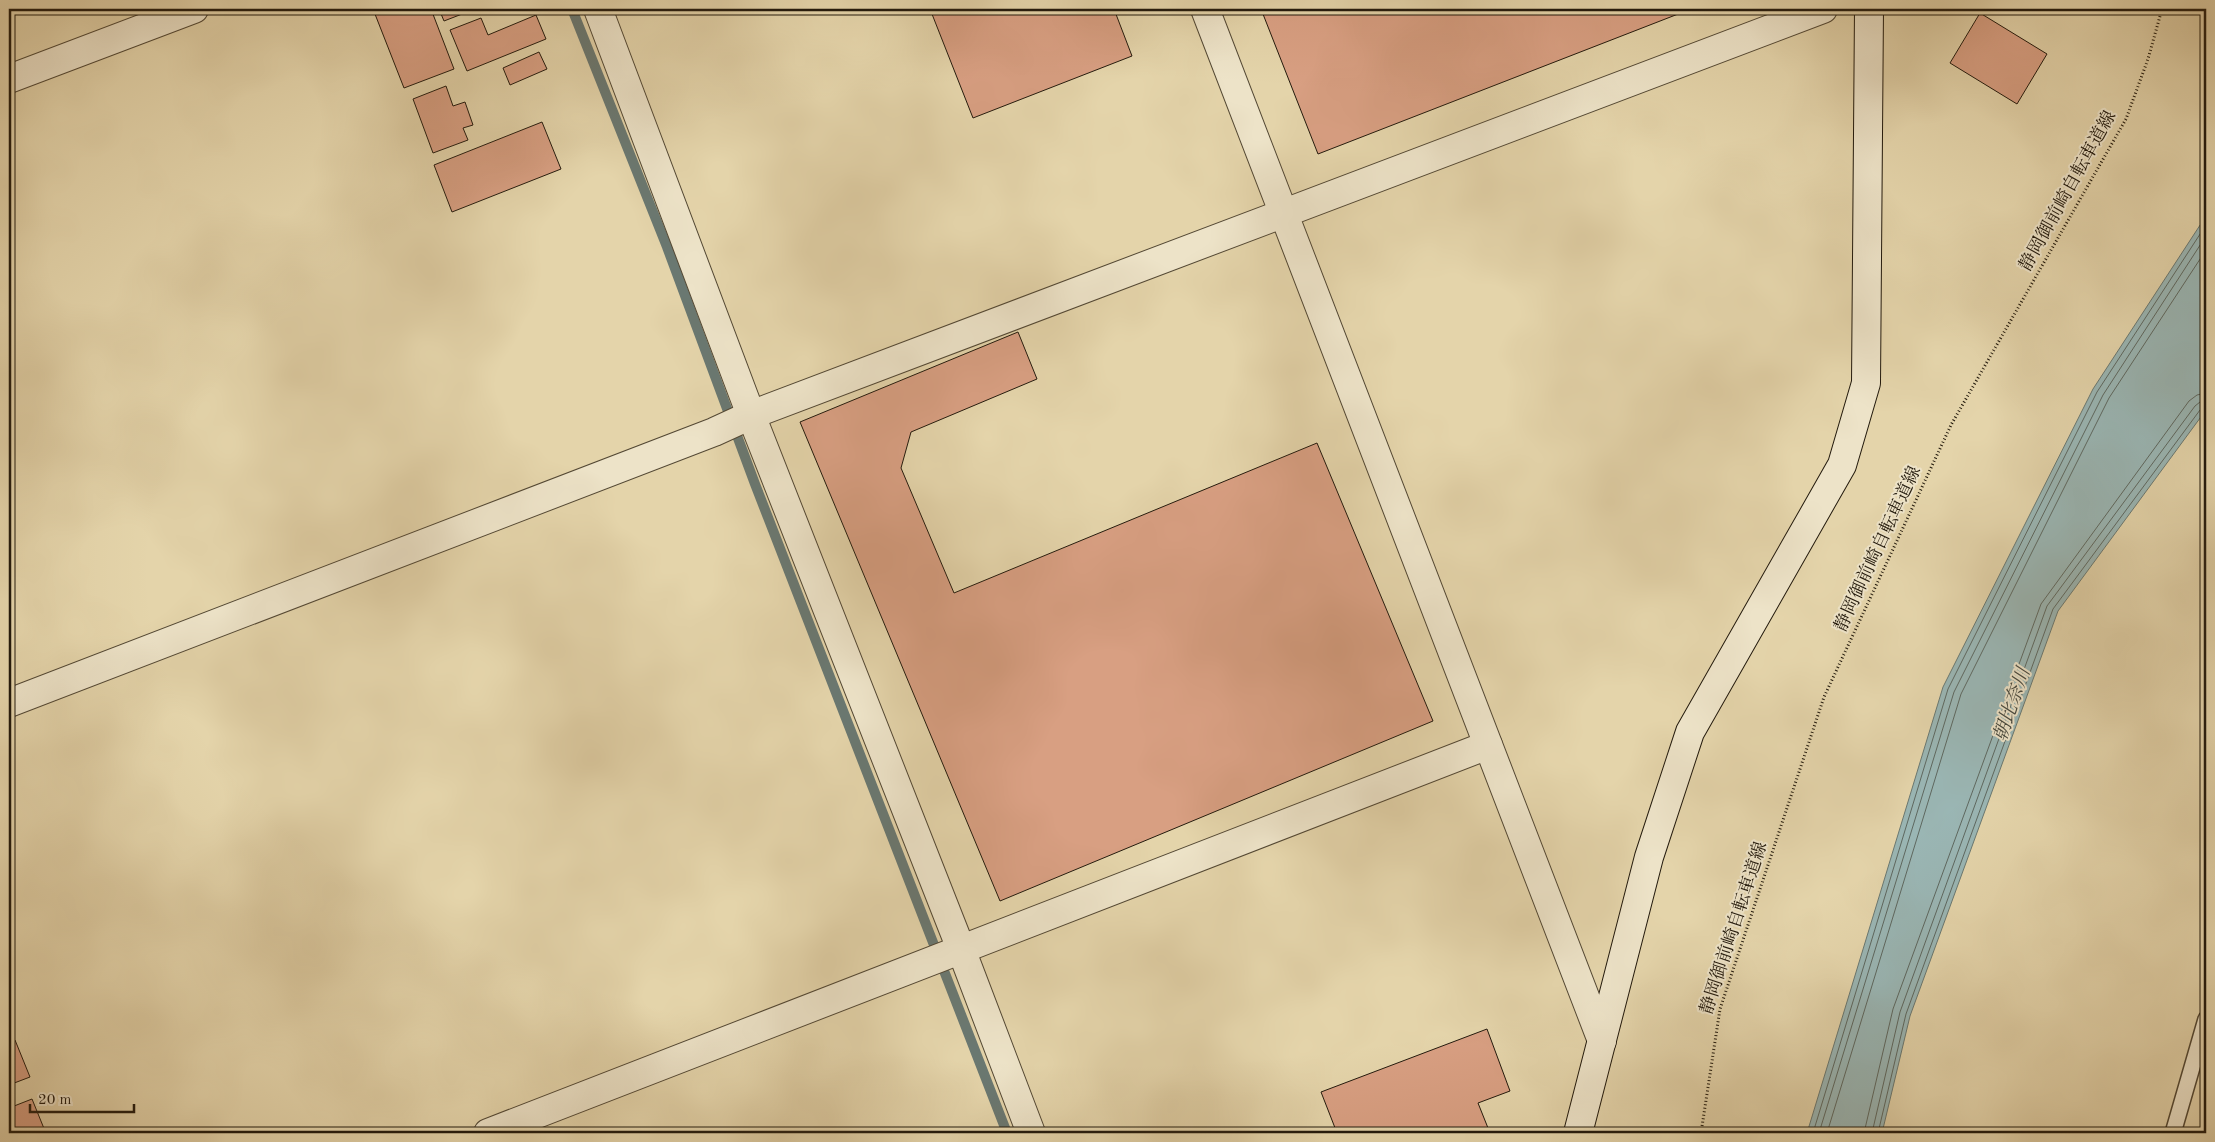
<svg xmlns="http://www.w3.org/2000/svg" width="2215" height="1142" font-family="'Old Standard TT','Noto Serif JP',serif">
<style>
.water{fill:#9ab6b4;stroke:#6a7871}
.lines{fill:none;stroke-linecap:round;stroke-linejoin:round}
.shore{stroke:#5e6860;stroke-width:1}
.stream{stroke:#6a7871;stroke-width:10}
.building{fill:#d89f82;stroke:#231a0d}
.lane-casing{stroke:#534834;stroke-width:18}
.street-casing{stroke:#534834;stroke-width:30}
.secondary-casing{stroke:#231a0d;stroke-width:30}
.path{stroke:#231a0d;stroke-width:3;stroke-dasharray:1 2.5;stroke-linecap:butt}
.lane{stroke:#ede3c8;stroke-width:15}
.street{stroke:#ede3c8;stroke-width:28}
.secondary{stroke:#ede3c8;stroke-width:28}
.labels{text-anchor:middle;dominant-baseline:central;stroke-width:4;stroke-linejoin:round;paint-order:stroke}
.street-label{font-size:18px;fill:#231a0d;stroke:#ede3c8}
.water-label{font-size:19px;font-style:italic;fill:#47493f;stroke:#ede3c8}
</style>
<rect width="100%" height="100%" fill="#e4d4aa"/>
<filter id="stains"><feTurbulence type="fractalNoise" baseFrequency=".004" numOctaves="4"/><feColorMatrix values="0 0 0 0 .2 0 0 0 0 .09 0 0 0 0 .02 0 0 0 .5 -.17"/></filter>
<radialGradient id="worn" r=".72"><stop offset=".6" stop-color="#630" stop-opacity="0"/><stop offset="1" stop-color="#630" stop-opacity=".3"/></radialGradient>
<path class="water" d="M2206 216V410L2058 611 1910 1016 1882 1133H1807L1943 687 2093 389Z"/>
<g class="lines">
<g class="shore">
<path d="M1813 1133 1948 689 2097 392 2206 225"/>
<path d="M1819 1133 1954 692 2103 395 2206 236"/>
<path d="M1827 1133 1961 694 2109 398 2206 250"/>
<path d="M1864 1133 1893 1009 2041 604 2189 401 2197 395 2206 393"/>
<path d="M1872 1133 1900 1012 2047 606 2195 406 2200 402 2206 401"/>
<path d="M1878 1133 1906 1014 2053 609 2200 410 2206 407"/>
</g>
<path class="stream" d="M572 9 667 247 755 484 1007 1133"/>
</g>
<g class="building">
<path d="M373 9H431L454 69 404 88Z"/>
<path d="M439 9H475L444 21Z"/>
<path d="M930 9H1114L1132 56 973 118Z"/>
<path d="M1261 9H1691L1318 154Z"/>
<path d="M1980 13 2047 54 2017 104 1950 63Z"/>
<path d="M536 15 546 39 467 71 450 30 481 18 488 35Z"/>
<path d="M539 52 547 69 510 85 503 68Z"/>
<path d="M446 86 453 106 465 102 473 125 463 128 468 140 433 153 413 99Z"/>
<path d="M542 122 561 169 452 212 434 165Z"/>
<path d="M1018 332 1037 379 911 432 901 468 954 593 1317 443 1433 721 1000 901 800 422Z"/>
<path d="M1487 1029 1510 1091 1478 1103 1490 1133H1337L1321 1092Z"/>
<path d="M15 1040 30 1077 9 1085V1042Z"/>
<path d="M32 1099 45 1131 39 1133H9V1108Z"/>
</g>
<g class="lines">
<g class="lane-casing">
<path id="lane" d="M2173 1133 2206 1019"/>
</g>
<g class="street-casing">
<g id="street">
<path d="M598 9 751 415 961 949 1031 1133"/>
<path d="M1205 9 1602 1041"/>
<path d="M9 79 194 9"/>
<path d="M9 703 714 432 751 415 1823 9"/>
<path d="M488 1133 1488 745"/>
</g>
</g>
<g class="secondary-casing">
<path id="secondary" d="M1578 1133 1649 857 1690 732 1842 465 1866 383 1869 9"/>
</g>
<path class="path" d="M1701 1133 1720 1009 1824 697 1951 425 2126 119 2148 59 2162 9"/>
<use href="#lane" class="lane"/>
<use href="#street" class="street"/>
<use href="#secondary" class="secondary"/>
</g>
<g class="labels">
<g class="street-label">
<text transform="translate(2068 191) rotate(-61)">静岡御前崎自転車道線</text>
<text transform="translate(1878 549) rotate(-65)">静岡御前崎自転車道線</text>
<text transform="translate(1734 928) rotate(-72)">静岡御前崎自転車道線</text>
</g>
<g class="water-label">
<text transform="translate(2013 705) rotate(-71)">朝比奈川</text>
</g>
</g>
<rect width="2215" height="1142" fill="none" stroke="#e4d4aa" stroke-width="30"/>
<rect x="10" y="10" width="2195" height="1122" fill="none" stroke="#231a0d" stroke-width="2.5"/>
<rect x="15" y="15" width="2185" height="1112" fill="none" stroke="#231a0d"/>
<path d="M30 1104v8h104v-8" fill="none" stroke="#231a0d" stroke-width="2.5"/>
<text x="38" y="1104" font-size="15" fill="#231a0d" stroke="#ede3c8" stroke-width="4" paint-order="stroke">20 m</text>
<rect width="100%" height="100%" filter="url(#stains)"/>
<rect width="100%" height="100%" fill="url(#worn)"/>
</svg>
